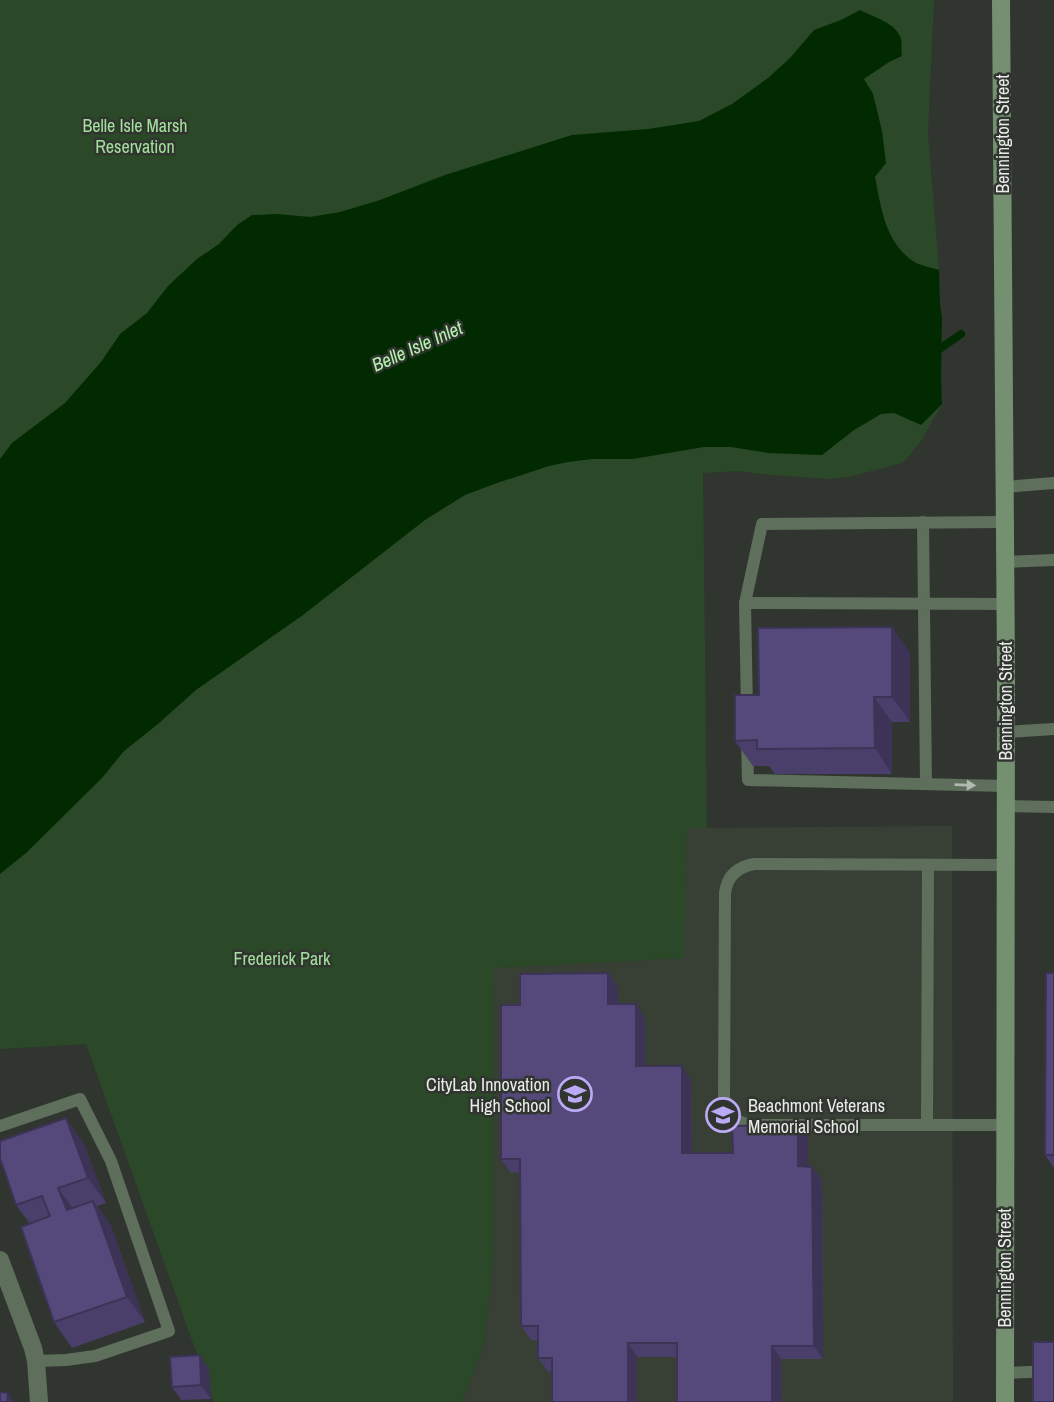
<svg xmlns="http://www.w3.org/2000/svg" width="1054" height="1402" font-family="'Archivo Narrow',sans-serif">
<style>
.built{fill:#384036}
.green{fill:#2b4928}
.water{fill:#022a01}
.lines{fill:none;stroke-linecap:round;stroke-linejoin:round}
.stream{stroke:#022a01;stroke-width:8}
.lane{stroke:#5e6f5c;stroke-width:12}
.street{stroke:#5e6f5c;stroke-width:18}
.secondary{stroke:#749071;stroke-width:18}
.wall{fill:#493f6a}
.shaded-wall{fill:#3c3356}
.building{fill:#55497b;stroke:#3c3356;stroke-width:2}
.oneway{fill:#b1bab1}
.labels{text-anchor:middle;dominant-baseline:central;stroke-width:5;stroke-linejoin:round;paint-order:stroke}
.park-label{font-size:18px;fill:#a3e09c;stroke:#30352f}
.street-label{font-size:18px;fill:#e9ece9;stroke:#30352f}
.poi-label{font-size:18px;fill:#e9ece9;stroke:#30352f;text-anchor:end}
.water-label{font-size:19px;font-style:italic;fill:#b2f0ab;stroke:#30352f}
</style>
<rect width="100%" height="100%" fill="#30352f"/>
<path class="built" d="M952 826 953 1402H462L484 1345 493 1262 494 968 683 958 687 828Z"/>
<path class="green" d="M0 0H934L928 133 939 270 940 302 942 318 941 378 942 404 921 441 903 463 852 476 831 479 771 475 738 471 703 473 707 828H687L684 958 494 968 493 1262 484 1345 462 1402H214L86 1044 0 1049Z"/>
<path class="water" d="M860 10C873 17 897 23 901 39 902 45 901 51 902 56L889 62 864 79 873 94 882 131 886 163 875 177C881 207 885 242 913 261 920 266 931 267 939 270L940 302 942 318 941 378 942 404 921 425 894 413 881 414 854 430 822 455 768 453 731 447H704L633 459H592L568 462 549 466 497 483 465 495 425 520 303 615 196 690 158 724 124 751 102 778 26 853 0 874V459L12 443 65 403 101 362 120 334 147 313 168 286 197 259 219 244 237 225 252 215 278 214 310 217 340 212 380 200 445 175 572 135 648 129 699 121 732 104 768 78 790 58 814 30 841 20Z"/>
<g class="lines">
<path class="stream" d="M941 348 961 334"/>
<g class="lane">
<path d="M1005 487 1054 483"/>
<path d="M923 522 926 784"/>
<path d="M1005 562 1054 560"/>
<path d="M745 603 762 524 1004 522"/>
<path d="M747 710 745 603 1005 604"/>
<path d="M1006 732 1054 729"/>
<path d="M747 742 748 780 1005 786"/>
<path d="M1005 806 1054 807"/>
<path d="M927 1125 928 865"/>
<path d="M1004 1125H753C735 1123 727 1114 724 1097L725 893C727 876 737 867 754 864L1005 865"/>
<path d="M0 1126 80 1099 111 1161 169 1331 95 1356 66 1360 36 1361"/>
<path d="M1005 1373 1054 1371"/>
</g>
<path class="street" d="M0 1260 33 1348 36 1361 39 1402"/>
<path class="secondary" d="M1001 0 1006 669 1005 1402"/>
</g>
<g class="wall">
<path d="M910 652V722H892V774H775L769 766H753L735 741 759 695Z"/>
<path d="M608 973 618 987V1004L645 1018V1066L691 1080 692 1153H733L798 1125 808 1139V1167H812L822 1180 823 1359H781L782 1402H677V1357H637V1402H552V1371L548 1372 538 1358V1340H531L521 1326 520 1172 511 1173 501 1159 520 1005Z"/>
<path d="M1054 973V1168L1045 1155Z"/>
<path d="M84 1144 106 1203 97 1206 111 1226 145 1322 72 1348 54 1322 30 1224 16 1205Z"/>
<path d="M209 1369 211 1399 181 1400 172 1387Z"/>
</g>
<g class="shaded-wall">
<path d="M892 627 910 652V722L892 697Z"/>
<path d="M874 697 892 722V774L875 748Z"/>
<path d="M608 973 618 987V1018L608 1004Z"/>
<path d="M636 1004 645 1018V1080L636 1066Z"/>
<path d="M682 1066 691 1080 692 1167 682 1153Z"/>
<path d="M66 1118 84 1144 106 1203 88 1178Z"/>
<path d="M798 1125 808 1139V1180L798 1166Z"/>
<path d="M812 1167 822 1180 823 1359 814 1346Z"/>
<path d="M58 1188 76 1213 67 1210Z"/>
<path d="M93 1201 111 1226 145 1322 127 1297Z"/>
<path d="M628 1343 637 1357V1402H628Z"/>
<path d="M772 1346 781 1359 782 1402H772Z"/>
<path d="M200 1355 209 1369 211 1399 201 1385Z"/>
<path d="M8 1393 14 1402H7Z"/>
</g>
<g class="building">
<path d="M892 627V697H874L875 748 757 749V740L735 741V695H759L758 628Z"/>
<path d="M608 973V1004H636V1066H682V1153H733L732 1126 798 1125V1166L812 1167 814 1346H772V1402H677V1343H628V1402H552V1358H538V1326H521L520 1159H501V1005H520V974Z"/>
<path d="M1046 973H1054V1155H1045Z"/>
<path d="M66 1118 88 1178 58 1188 67 1210 93 1201 127 1297 54 1322 21 1227 50 1216 42 1196 16 1205 0 1158V1141Z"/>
<rect x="1033" y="1342" width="21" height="60"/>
<path d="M200 1355 201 1385 172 1387 170 1357Z"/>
<path d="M0 1392 8 1393 7 1402H0Z"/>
</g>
<defs><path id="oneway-solid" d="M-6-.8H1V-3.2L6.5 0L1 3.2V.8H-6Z" transform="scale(1.75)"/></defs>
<use class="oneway" href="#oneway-solid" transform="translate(965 785) rotate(2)"/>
<defs>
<g id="school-ring" transform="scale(1.75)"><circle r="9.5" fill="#30352f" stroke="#bbaaf6" stroke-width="1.5"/><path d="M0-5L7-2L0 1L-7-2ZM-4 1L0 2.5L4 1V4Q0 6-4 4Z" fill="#bbaaf6"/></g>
</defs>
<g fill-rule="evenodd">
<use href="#school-ring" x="575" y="1094"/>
<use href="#school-ring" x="723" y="1115"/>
</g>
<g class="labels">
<g class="park-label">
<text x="135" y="125">Belle Isle Marsh<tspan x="135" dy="21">Reservation</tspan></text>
<text x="282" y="958">Frederick Park</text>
</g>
<g class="street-label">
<text transform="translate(1002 134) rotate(-90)">Bennington Street</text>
<text transform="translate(1005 701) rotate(-90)">Bennington Street</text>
<text transform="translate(1004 1268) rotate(-90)">Bennington Street</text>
</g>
<g class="poi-label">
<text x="550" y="1084">CityLab Innovation<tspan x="550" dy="21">High School</tspan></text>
<text x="748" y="1105" text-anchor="start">Beachmont Veterans<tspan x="748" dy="21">Memorial School</tspan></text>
</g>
<g class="water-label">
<text transform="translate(417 346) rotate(-24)">Belle Isle Inlet</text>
</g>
</g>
</svg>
